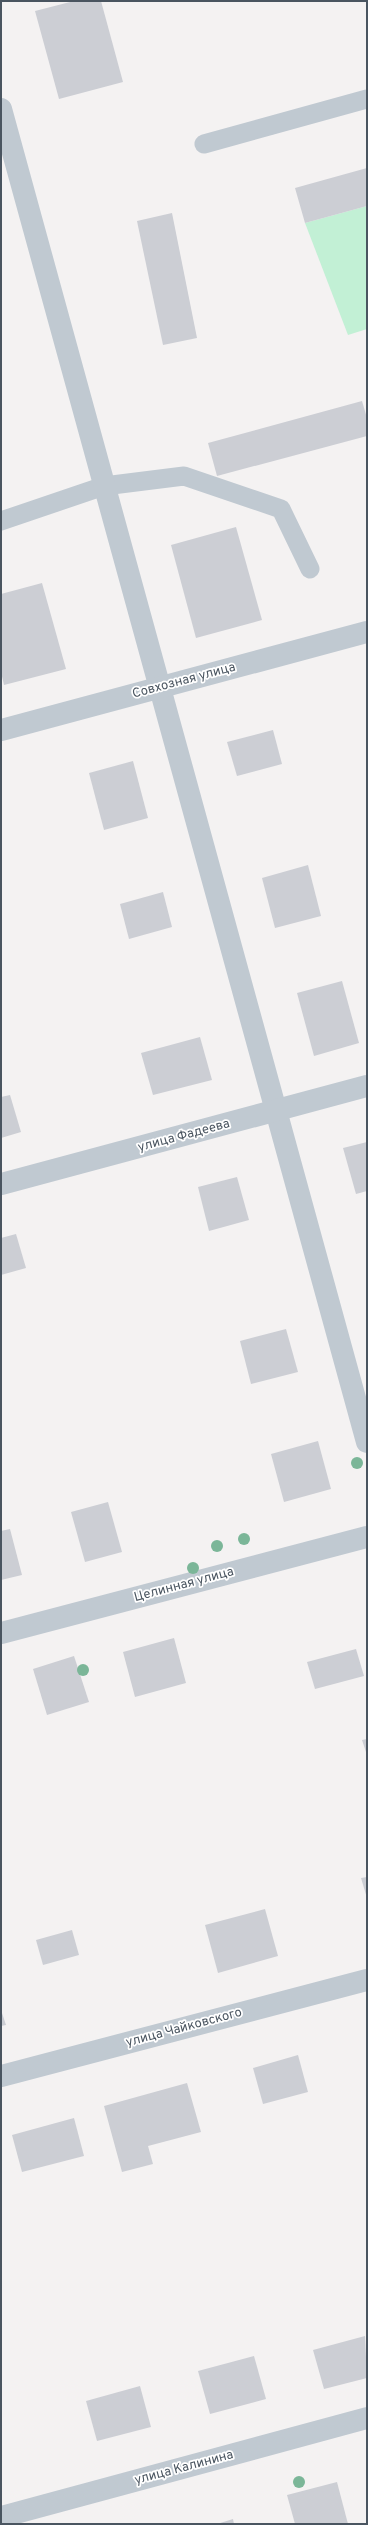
<svg xmlns="http://www.w3.org/2000/svg" width="368" height="2525" font-family="Overpass,sans-serif">
<style>
.green{fill:#c2f0d5}
.building{fill:#ccced4}
.lines{fill:none;stroke-linecap:round;stroke-linejoin:round}
.service{stroke:#c0c9d1;stroke-width:19}
.minor{stroke:#c0c9d1;stroke-width:22}
.tree{fill:#7bb698}
.labels{text-anchor:middle;dominant-baseline:central;stroke-width:3.5;stroke-linejoin:round;paint-order:stroke}
.street-label{font-size:13px;fill:#4a5560;stroke:#fff}
</style>
<rect width="100%" height="100%" fill="#f4f2f2"/>
<path class="green" d="M367 206V329L348 335 305 223Z"/>
<g class="building">
<path d="M74 1H101L123 82 59 99 35 11Z"/>
<path d="M367 168V206L305 223 295 188Z"/>
<path d="M172 213 197 338 163 345 137 221Z"/>
<path d="M362 401 367 418V436L217 476 208 443Z"/>
<path d="M236 527 262 620 196 638 171 545Z"/>
<path d="M42 583 66 669 4 685 1 672V594Z"/>
<path d="M273 730 282 764 237 776 227 742Z"/>
<path d="M133 761 148 818 104 830 89 773Z"/>
<path d="M308 865 321 916 275 928 262 878Z"/>
<path d="M163 892 172 927 129 939 120 904Z"/>
<path d="M342 981 359 1043 314 1056 297 993Z"/>
<path d="M200 1037 212 1080 153 1095 141 1053Z"/>
<path d="M10 1095 21 1132 1 1138V1097Z"/>
<path d="M367 1142V1191L356 1194 343 1148Z"/>
<path d="M237 1177 249 1220 209 1231 198 1187Z"/>
<path d="M16 1234 26 1268 1 1275V1238Z"/>
<path d="M286 1329 298 1372 251 1384 240 1341Z"/>
<path d="M318 1441 331 1489 284 1502 271 1454Z"/>
<path d="M108 1502 122 1552 85 1562 71 1512Z"/>
<path d="M10 1529 22 1575 1 1580V1531Z"/>
<path d="M174 1638 186 1683 135 1697 123 1652Z"/>
<path d="M356 1649 364 1676 315 1689 307 1662Z"/>
<path d="M74 1656 89 1702 47 1715 33 1669Z"/>
<path d="M367 1739V1755L362 1740Z"/>
<path d="M367 1877V1898L361 1878Z"/>
<path d="M265 1909 278 1956 218 1973 205 1925Z"/>
<path d="M72 1930 79 1955 43 1965 36 1940Z"/>
<path d="M1 2010 6 2025 1 2026Z"/>
<path d="M298 2055 308 2092 263 2104 253 2068Z"/>
<path d="M187 2083 201 2132 148 2146 153 2164 122 2172 104 2106Z"/>
<path d="M74 2118 84 2156 22 2172 12 2135Z"/>
<path d="M365 2336 367 2378 324 2389 313 2350Z"/>
<path d="M254 2356 266 2399 210 2414 198 2371Z"/>
<path d="M140 2386 151 2427 97 2441 86 2401Z"/>
<path d="M337 2482 348 2524H295L287 2495Z"/>
<path d="M233 2519 234 2524H217Z"/>
</g>
<g class="lines">
<g class="service">
<path d="M204 144 367 99"/>
<path d="M1 521 104 486 184 476 281 509 310 569"/>
</g>
<g class="minor">
<path d="M1 109 367 1442"/>
<path d="M1 730 367 632"/>
<path d="M1 1184 367 1086"/>
<path d="M1 1633 367 1537"/>
<path d="M1 2076 367 1980"/>
<path d="M1 2517 367 2418"/>
</g>
</g>
<g class="tree">
<circle cx="357" cy="1463" r="6"/>
<circle cx="244" cy="1539" r="6"/>
<circle cx="217" cy="1546" r="6"/>
<circle cx="193" cy="1568" r="6"/>
<circle cx="83" cy="1670" r="6"/>
<circle cx="299" cy="2482" r="6"/>
</g>
<g class="labels">
<g class="street-label">
<text transform="translate(184 681) rotate(-15)">Совхозная улица</text>
<text transform="translate(184 1136) rotate(-15)">улица Фадеева</text>
<text transform="translate(184 1585) rotate(-15)">Целинная улица</text>
<text transform="translate(184 2028) rotate(-15)">улица Чайковского</text>
<text transform="translate(184 2468) rotate(-15)">улица Калинина</text>
</g>
</g>
<rect width="368" height="2525" fill="none" stroke="#4a5560" stroke-width="4"/>
</svg>
